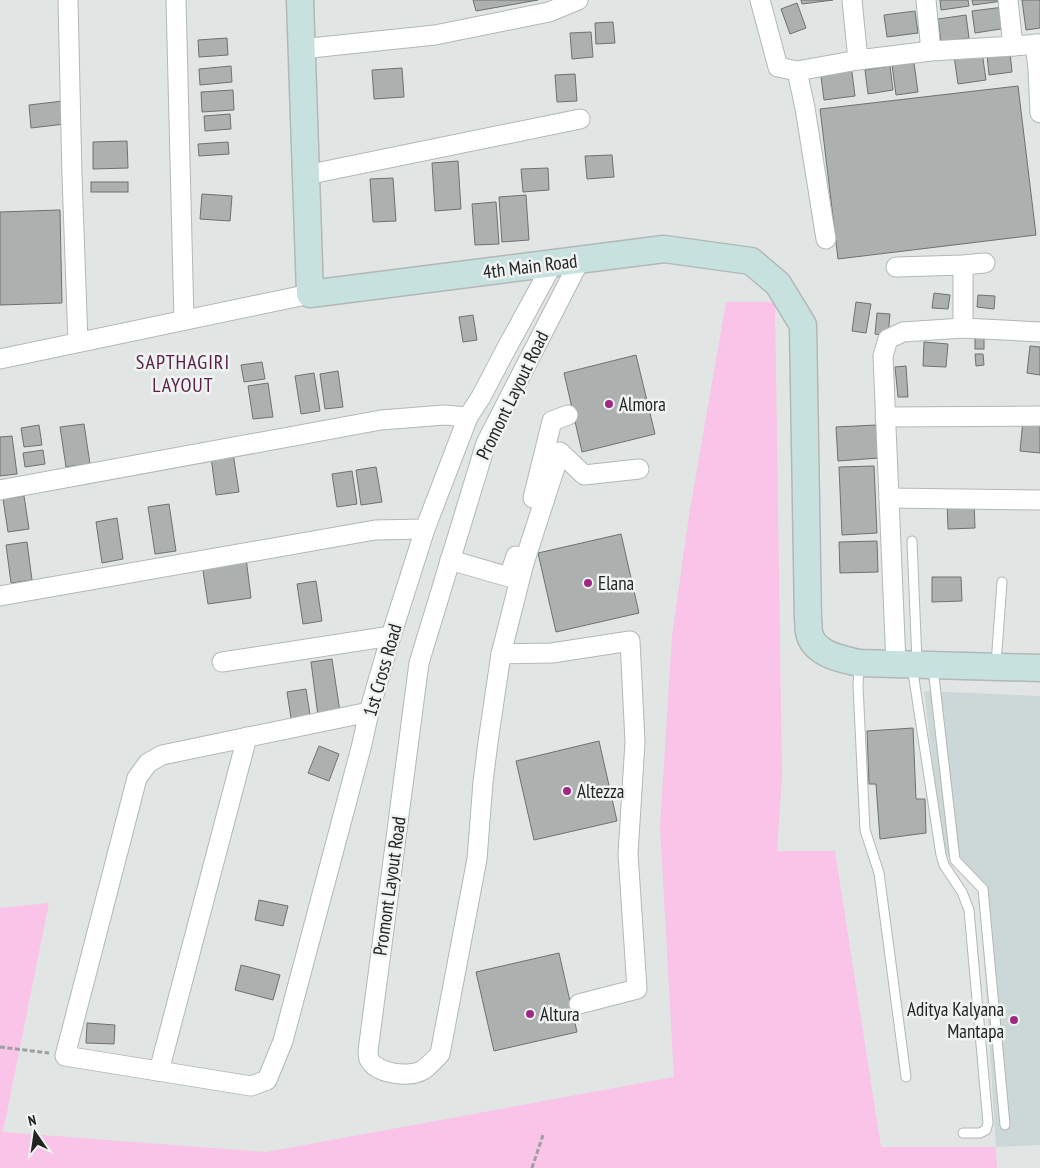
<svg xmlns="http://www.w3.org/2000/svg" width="1040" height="1168" font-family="'PT Sans Narrow',sans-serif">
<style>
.built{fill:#ccd8d7}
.green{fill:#fac3e8}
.building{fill:#acb0af;stroke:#6d7170}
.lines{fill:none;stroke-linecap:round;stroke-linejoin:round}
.lane-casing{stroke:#b3b7b6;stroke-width:11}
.street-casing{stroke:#b3b7b6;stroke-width:21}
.secondary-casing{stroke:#b3b7b6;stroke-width:29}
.path{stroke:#9c9f9f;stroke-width:3;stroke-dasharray:5 2.5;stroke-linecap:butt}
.lane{stroke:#fff;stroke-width:9}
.street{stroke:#fff;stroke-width:19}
.secondary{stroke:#c7e1df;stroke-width:26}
.poi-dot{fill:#9e2883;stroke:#eff3f2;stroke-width:2}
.labels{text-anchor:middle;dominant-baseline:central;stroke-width:5;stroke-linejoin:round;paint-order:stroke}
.street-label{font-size:19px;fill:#222323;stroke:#eff3f2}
.poi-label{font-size:19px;fill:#222323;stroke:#eff3f2;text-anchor:start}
.neighbourhood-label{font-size:20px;letter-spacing:1px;fill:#59204a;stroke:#eff3f2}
</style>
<rect width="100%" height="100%" fill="#e1e6e5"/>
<path class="built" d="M924 691 1040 696V1145L996 1147 980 894 943 850Z"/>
<path class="green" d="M726 302H775L782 777 777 851H835L881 1147H996L997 1168H0V908L49 903 3 1132 266 1152 674 1077 660 826 672 636 689 515Z"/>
<g class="building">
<path d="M473 0H538L476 11Z"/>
<path d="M801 0H833L802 4Z"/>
<path d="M940 0H968L969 6 941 10Z"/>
<path d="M972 0H1003V1L973 5Z"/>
<path d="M1022 0H1040V28L1026 30Z"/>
<path d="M797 3 806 28 790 34 781 9Z"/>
<path d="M1004 7 1007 28 975 33 972 11Z"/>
<path d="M915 11 918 33 887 37 884 15Z"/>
<path d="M966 15 969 38 941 42 938 19Z"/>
<path d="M613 22 615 43 596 44 595 23Z"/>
<path d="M591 32 593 57 572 59 570 33Z"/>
<path d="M227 38 228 55 199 57 198 40Z"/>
<path d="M982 52 986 80 958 84 954 56Z"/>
<path d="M1010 52 1012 72 989 75 987 55Z"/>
<path d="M914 63 918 92 896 95 892 65Z"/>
<path d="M851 65 855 96 824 100 820 69Z"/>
<path d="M231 66 232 82 200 85 199 69Z"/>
<path d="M890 66 893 90 868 94 865 70Z"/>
<path d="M402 68 404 97 374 99 372 70Z"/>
<path d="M575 74 577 101 557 102 555 75Z"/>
<path d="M1018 86 1036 235 838 259 820 109Z"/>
<path d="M233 90 234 110 202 112 201 92Z"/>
<path d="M63 101 65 124 31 128 29 105Z"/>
<path d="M230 114 231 129 205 131 204 116Z"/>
<path d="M127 141 128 168 93 169V142Z"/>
<path d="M228 142 229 154 199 156 198 144Z"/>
<path d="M612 155 614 177 587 179 585 156Z"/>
<path d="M458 161 461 209 435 211 432 163Z"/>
<path d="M548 168 549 190 523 192 521 169Z"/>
<path d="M393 178 396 221 373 222 370 179Z"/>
<rect x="91" y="182" width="37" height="10"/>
<path d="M202 194 232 196 230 221 200 219Z"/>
<path d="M526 195 529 240 502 242 499 197Z"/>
<path d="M496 202 499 244 475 245 472 204Z"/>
<path d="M60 210 62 303 0 305V212Z"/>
<path d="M934 293 950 295 948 309 932 308Z"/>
<path d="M978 295 995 296 994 309 977 307Z"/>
<path d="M856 302 871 304 866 333 852 331Z"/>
<path d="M877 313 890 314 888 336 875 334Z"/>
<path d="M473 315 477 340 463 342 459 317Z"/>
<rect x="975" y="332" width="9" height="17"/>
<path d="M924 342 948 344 946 367 923 366Z"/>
<path d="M1030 346 1040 347V375L1027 373Z"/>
<path d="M975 354H983L984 365 976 366Z"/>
<path d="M636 355 655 434 582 452 564 373Z"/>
<path d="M262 362 265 379 244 382 241 365Z"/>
<path d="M906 366 908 397H898L895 367Z"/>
<path d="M338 371 343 407 325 409 320 374Z"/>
<path d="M314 373 320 411 301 414 295 376Z"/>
<path d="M268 383 273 417 253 419 248 386Z"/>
<path d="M1023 420 1040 422V453L1020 451Z"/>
<path d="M84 424 90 464 66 467 60 427Z"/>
<path d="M39 425 42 445 24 447 21 428Z"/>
<path d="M876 425 879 458 838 461 836 427Z"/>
<path d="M12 436 17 474 0 476V437Z"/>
<path d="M43 450 45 464 25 467 23 453Z"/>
<path d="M233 453 239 492 216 495 211 457Z"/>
<path d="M874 466 877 533 842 535 839 467Z"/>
<path d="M376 467 382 502 361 505 356 470Z"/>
<path d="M352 471 357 504 337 507 332 474Z"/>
<path d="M24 496 29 529 8 532 3 499Z"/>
<path d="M974 501 975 528 948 529 947 502Z"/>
<path d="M169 504 176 551 155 554 148 507Z"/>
<path d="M117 518 123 559 102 563 96 522Z"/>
<path d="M621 534 639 613 556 632 538 553Z"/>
<path d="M877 541 878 572 840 573 839 542Z"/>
<path d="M27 542 32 580 11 583 6 545Z"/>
<path d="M246 558 251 598 208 604 202 564Z"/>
<path d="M932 577H961L962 601 932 602Z"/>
<path d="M316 581 322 621 303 624 297 584Z"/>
<path d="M332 659 340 712 318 716 311 662Z"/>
<path d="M306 689 310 715 291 718 287 692Z"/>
<path d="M913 728 916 799H925L926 833 880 839 876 784H869L867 731Z"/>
<path d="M599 741 617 821 534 840 516 761Z"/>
<path d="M319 746 339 754 329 781 308 773Z"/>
<path d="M259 900 288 906 283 926 255 920Z"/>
<path d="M559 953 577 1032 494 1051 476 972Z"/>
<path d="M241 965 280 975 273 1000 235 990Z"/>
<path d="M87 1023 115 1025 114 1044 86 1043Z"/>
</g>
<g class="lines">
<g class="lane-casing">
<g id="lane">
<path d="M912 541 917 662"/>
<path d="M996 664 1002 582"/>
<path d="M859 666 858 686 865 830 879 873 906 1077"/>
<path d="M912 666 941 855 944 865 962 892 969 910 988 1123 986 1130 980 1133H963"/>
<path d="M933 668 955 860 983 889 1005 1125"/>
</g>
</g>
<g class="street-casing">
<g id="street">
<path d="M68 0 72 176 78 342"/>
<path d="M176 0 184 320"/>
<path d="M760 0 778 67 797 71 858 60 931 51 1013 46 1040 44"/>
<path d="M852 0 858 60"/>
<path d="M926 0 931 51"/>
<path d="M1008 0 1013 46"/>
<path d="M1035 44 1038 69 1040 113"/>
<path d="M301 49 435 35 549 12 578 0"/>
<path d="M797 71 805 108 826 239"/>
<path d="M306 175 580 119"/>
<path d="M580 260 486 443 419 663 368 1051C368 1053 368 1056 369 1059 376 1074 410 1078 423 1070 429 1066 435 1059 440 1054L477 859 483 782 488 742 501 654 524 563 560 452 584 475 639 469"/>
<path d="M963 265V328"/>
<path d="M896 267 963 265 985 263"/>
<path d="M0 359 310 294"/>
<path d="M885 417 1040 416"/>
<path d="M0 490 381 420 444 415 468 417"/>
<path d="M533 498 552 421 568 415"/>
<path d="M889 498 1040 500"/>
<path d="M450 560 509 577 516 556"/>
<path d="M0 596 375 530 425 529"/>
<path d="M501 654 552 653 630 641 635 742 628 854 637 989 579 1004"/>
<path d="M222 662 391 636"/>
<path d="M896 664 883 356 888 339 903 332 963 328 1040 332"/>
<path d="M369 712 162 755 148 763 137 778 65 1056 251 1086 267 1080 283 1041 362 744 369 712 391 636 425 529 468 417 481 397 504 353 553 263"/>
<path d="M159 1071 247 737"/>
</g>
</g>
<g class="secondary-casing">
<path id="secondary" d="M300 0 310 294 664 249 751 261 778 284 803 325 808 620C809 624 808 628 809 632 813 654 841 659 859 663L1040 668"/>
</g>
<g class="path">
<path d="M0 1047 49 1053"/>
<path d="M532 1168 543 1135"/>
</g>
<use href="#lane" class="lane"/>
<use href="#street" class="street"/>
<use href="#secondary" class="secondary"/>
</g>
<g class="poi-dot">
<circle cx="609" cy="404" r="5"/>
<circle cx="588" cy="583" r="5"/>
<circle cx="567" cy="791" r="5"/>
<circle cx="530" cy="1014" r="5"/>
<circle cx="1014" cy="1020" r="5"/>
</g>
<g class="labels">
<g class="street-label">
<text transform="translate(530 266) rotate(-7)">4th Main Road</text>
<text transform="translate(512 395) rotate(-64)">Promont Layout Road</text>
<text transform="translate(382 670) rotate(-74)">1st Cross Road</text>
<text transform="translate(389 886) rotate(-82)">Promont Layout Road</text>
</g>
<g class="poi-label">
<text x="619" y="404">Almora</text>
<text x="598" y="583">Elana</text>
<text x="577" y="791">Altezza</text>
<text x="1004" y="1009" text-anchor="end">Aditya Kalyana<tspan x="1004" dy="22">Mantapa</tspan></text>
<text x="540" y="1014">Altura</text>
</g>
<g class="neighbourhood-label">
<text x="183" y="362">SAPTHAGIRI<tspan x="183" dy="23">LAYOUT</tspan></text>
</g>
</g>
<g transform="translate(35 1133) rotate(347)" stroke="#eff3f2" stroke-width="4" paint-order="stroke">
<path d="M0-4L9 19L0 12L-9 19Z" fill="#222323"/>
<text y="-8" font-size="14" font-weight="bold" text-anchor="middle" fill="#222323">N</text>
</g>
</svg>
